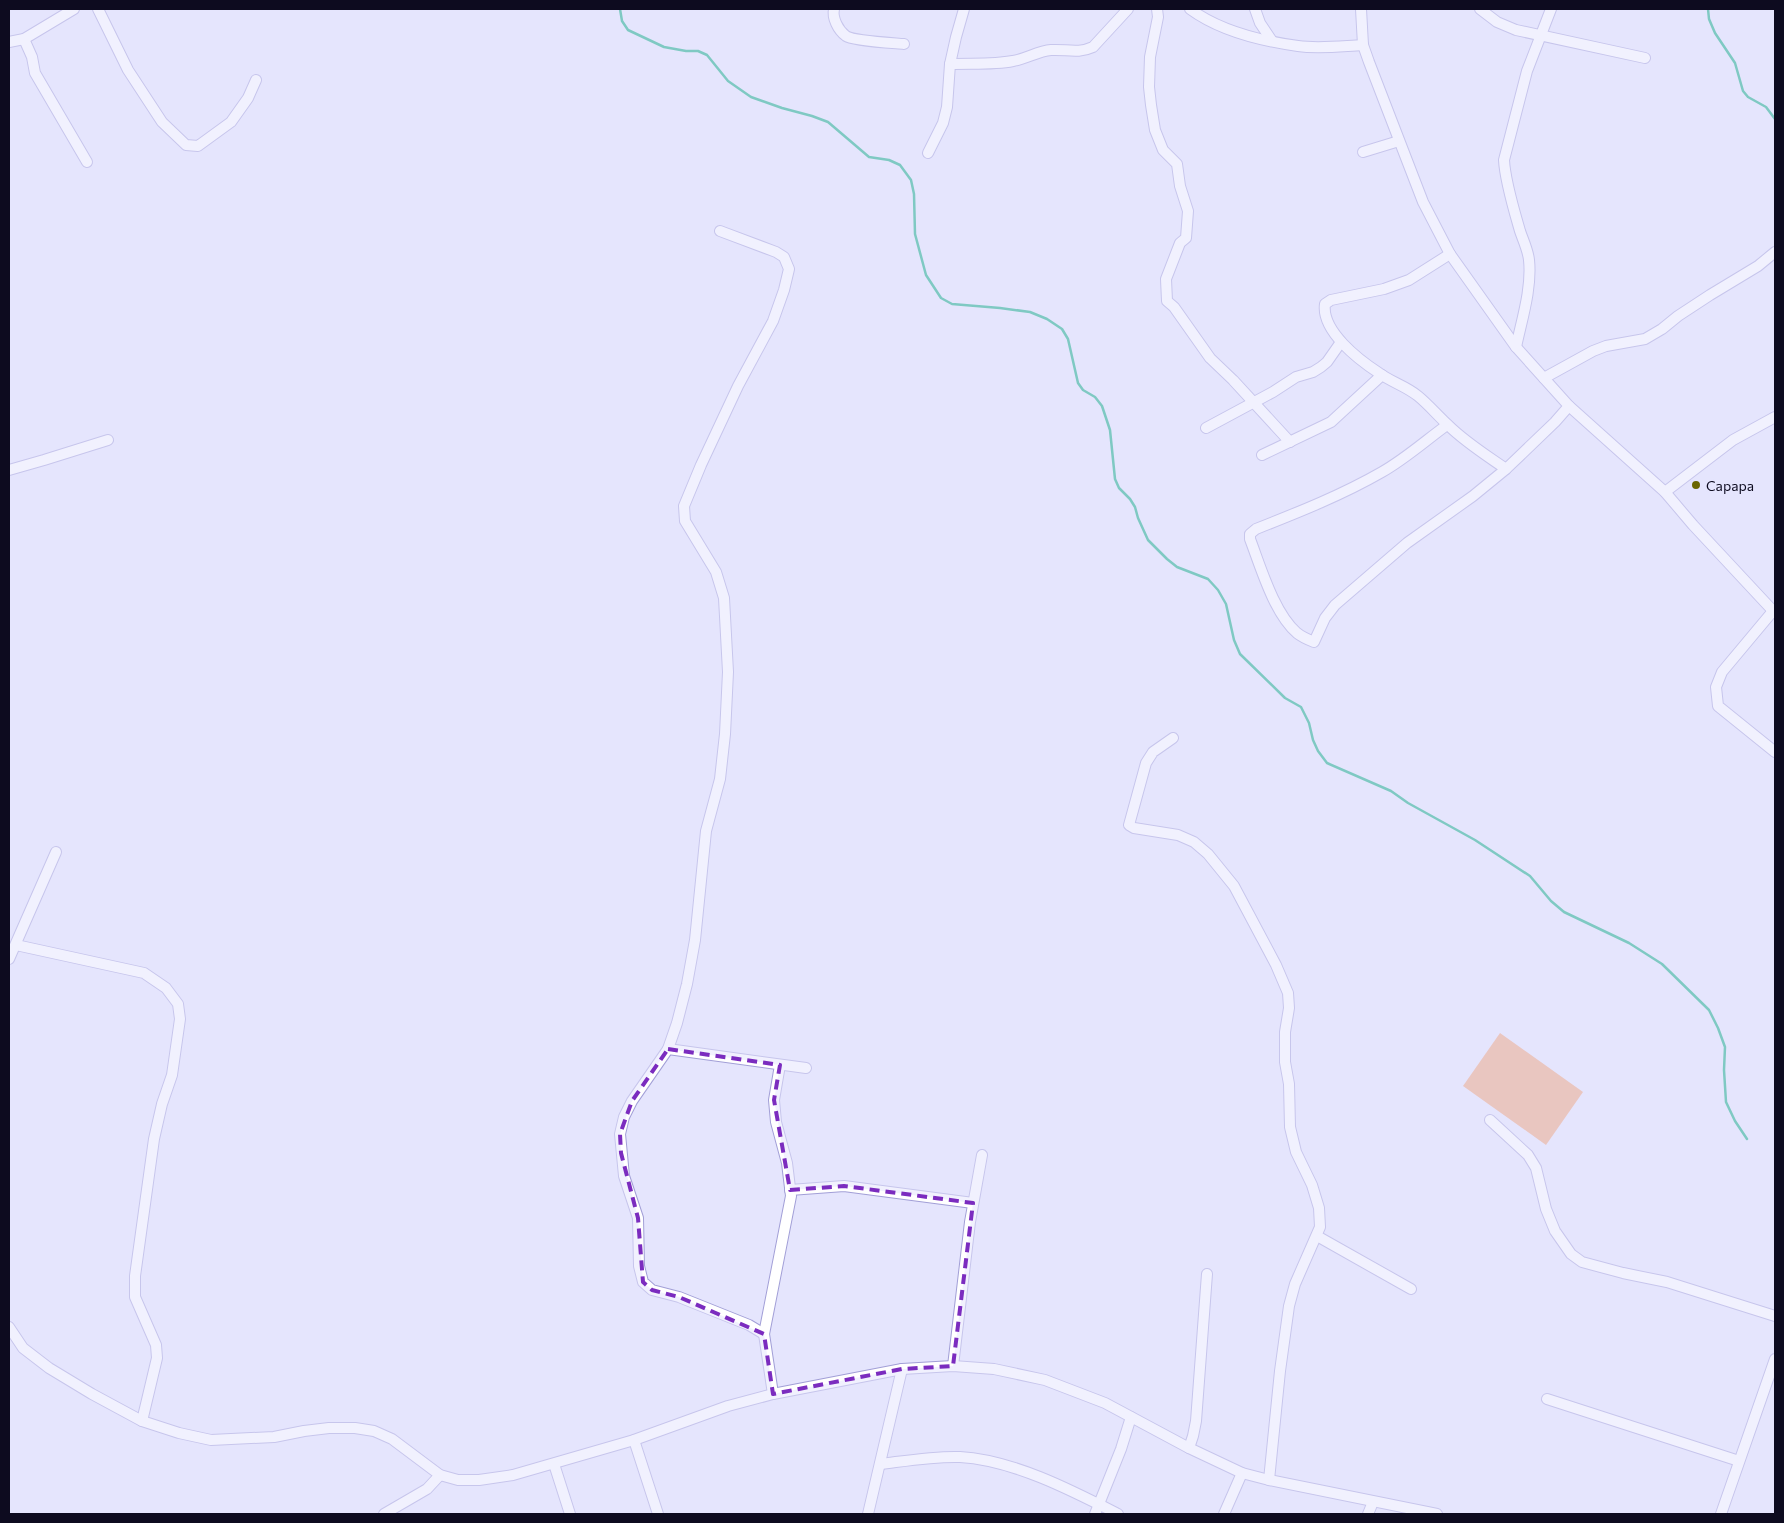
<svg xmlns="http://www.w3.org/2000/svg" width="1784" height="1523" font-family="Commissioner,sans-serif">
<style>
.green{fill:#ee9f77}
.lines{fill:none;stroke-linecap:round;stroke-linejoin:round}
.stream{stroke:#04a77c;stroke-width:2.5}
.minor-casing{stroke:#a29fd7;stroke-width:12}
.minor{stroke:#fff;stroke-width:10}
.marked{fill:none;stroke:#7b2cbf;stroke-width:4;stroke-dasharray:10 6;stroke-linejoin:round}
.poi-dot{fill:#6b6600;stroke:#e5e5fd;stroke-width:2}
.labels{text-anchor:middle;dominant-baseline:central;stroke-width:4;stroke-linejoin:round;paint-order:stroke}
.poi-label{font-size:14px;fill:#0d0b1f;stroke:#e5e5fd;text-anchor:start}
</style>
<rect width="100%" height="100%" fill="#e5e5fd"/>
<path class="green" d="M1500 1033 1583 1092 1546 1145 1463 1086Z"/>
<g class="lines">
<g class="stream">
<path d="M620 9 622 21 628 30 664 47 686 51H698L707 55 728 81 751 97 782 108 812 116 828 122 869 157 889 160 900 165 911 180 914 194 915 234 926 275 941 298 952 304 1000 308 1030 312 1047 319 1062 329 1068 339 1078 383 1083 390 1095 397 1102 406 1110 430 1115 479 1119 488 1130 499 1135 507 1138 518 1148 540 1167 559 1177 567 1208 579 1218 590 1226 604 1234 640 1240 654 1285 698 1301 707 1309 723 1313 740 1318 751 1327 763 1391 791 1408 803 1475 840 1530 876 1551 901 1564 912 1629 943 1662 964 1709 1010 1718 1028 1725 1047 1724 1070 1726 1102 1735 1121 1747 1139"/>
<path d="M1708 9 1709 19 1715 33 1735 63 1743 91 1748 97 1766 107 1775 119"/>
</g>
<g class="minor-casing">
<g id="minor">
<path d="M98 9 128 70 162 122 186 145 198 146 231 122 248 98 256 80"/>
<path d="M834 9C832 18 838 30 846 36 853 41 893 43 904 44"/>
<path d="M1157 9 1158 17 1150 57 1149 87 1151 105 1155 130 1163 150 1177 164 1180 186 1188 211 1186 238 1180 243 1166 279 1167 301 1174 307 1210 358 1233 380 1290 442"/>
<path d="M1190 9C1220 31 1261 41 1298 46 1319 49 1342 46 1363 45"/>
<path d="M1255 9 1260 23 1272 41"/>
<path d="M1361 9 1363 45 1369 62 1423 202 1450 254 1516 347 1569 406 1665 492 1693 525 1775 613"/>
<path d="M1480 9 1497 22 1516 30 1645 58"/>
<path d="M24 39 32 57 35 73 87 162"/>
<path d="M9 42 24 39 74 9"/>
<path d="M950 64C971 63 993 65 1013 61 1026 59 1038 51 1051 50 1066 49 1078 54 1093 47L1128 9"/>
<path d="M1363 152 1399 141"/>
<path d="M928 153 943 123 947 107 950 64 956 37 964 9"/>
<path d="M720 231 776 252 784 257 789 269 784 290 773 321 738 386 701 465 684 506 685 521 716 572 724 598 728 672 725 734 720 779 706 831 695 940 687 984 677 1023 668 1049 632 1101 624 1117 620 1134 624 1176 638 1218 639 1266 643 1282 652 1290 679 1297 749 1325 764 1334"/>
<path d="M1450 254 1409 280 1384 289 1331 300 1325 304C1321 331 1359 360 1379 373 1391 382 1406 386 1418 396 1429 405 1438 416 1448 425 1465 442 1486 455 1506 469"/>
<path d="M1516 347C1522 319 1532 288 1529 260 1528 250 1523 240 1520 231 1514 210 1505 181 1504 160L1527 71 1551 9"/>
<path d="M1544 378 1593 351 1606 346 1645 339 1662 329 1678 316 1710 295 1758 266 1775 252"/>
<path d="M1447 425C1425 441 1405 459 1382 472 1342 495 1299 512 1256 529L1250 534V539C1261 568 1274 613 1297 633 1302 637 1309 640 1314 642L1325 618 1335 605 1407 543 1473 496 1506 469 1555 422 1569 406"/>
<path d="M1206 428 1273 392 1296 377 1313 372 1321 367 1327 362 1341 342"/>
<path d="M1262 455 1331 422 1382 375"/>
<path d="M9 470 44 460 108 440"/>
<path d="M1665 492 1733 440 1775 417"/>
<path d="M1773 611 1722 672 1716 687 1718 706 1775 752"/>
<path d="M1173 738 1153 752 1146 763 1129 825 1134 828 1178 835 1194 842 1208 854 1234 886 1276 965 1288 993 1289 1008 1285 1032V1062L1289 1084 1290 1127 1296 1152 1312 1185 1319 1208 1320 1227 1295 1284 1289 1306 1280 1371 1269 1480"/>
<path d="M16 945 144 973 166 988 178 1004 180 1019 172 1075 162 1104 154 1139 135 1276V1297L156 1345 157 1358 142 1421"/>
<path d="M9 959 56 852"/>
<path d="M668 1049 806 1068"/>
<path d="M1490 1120 1528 1155 1536 1168 1546 1209 1555 1231 1571 1254 1582 1262 1623 1273 1667 1282 1775 1316"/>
<path d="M790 1190 844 1186 973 1203"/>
<path d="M1317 1236 1411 1289"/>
<path d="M9 1327 23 1348 49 1368 92 1394 142 1421 179 1433 211 1440 274 1437 304 1431 329 1428H355L374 1431 392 1439 440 1475 458 1480H479L513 1475 634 1440 728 1406 773 1394 902 1369 953 1366 994 1369 1045 1380 1105 1403 1189 1448 1242 1473 1269 1480 1437 1514"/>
<path d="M953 1366 970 1222 982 1155"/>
<path d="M773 1394 764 1334 791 1196 787 1163 776 1122 774 1100 780 1065"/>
<path d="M1547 1399 1739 1461"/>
<path d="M634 1440 658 1514"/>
<path d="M1189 1448 1193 1436 1196 1421 1207 1274"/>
<path d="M554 1464 570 1514"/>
<path d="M880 1464C905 1461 935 1456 960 1457 1013 1460 1071 1490 1118 1514"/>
<path d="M384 1514 427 1489 440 1475"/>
<path d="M868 1514 902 1369"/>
<path d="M1095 1514 1121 1449 1131 1417"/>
<path d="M1224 1514 1242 1473"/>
<path d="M1368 1514 1373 1502"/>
<path d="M1721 1514 1775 1359"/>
</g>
</g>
<use href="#minor" class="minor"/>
</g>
<path d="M0 0H1784V1523H0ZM668 1049 780 1065 774 1100 790 1190 844 1186 973 1203 953 1366 902 1369 773 1394 764 1334 679 1297 652 1290 643 1282 638 1218 621 1153 620 1134 632 1101Z" fill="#e5e5fd" fill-opacity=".55" fill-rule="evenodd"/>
<path class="marked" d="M668 1049 780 1065 774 1100 790 1190 844 1186 973 1203 953 1366 902 1369 773 1394 764 1334 679 1297 652 1290 643 1282 638 1218 621 1153 620 1134 632 1101Z"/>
<circle class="poi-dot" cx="1696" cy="485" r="5"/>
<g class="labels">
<g class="poi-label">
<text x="1706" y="485">Capapa</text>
</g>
</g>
<rect width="1784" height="1523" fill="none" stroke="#0d0b1f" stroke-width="20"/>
</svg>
